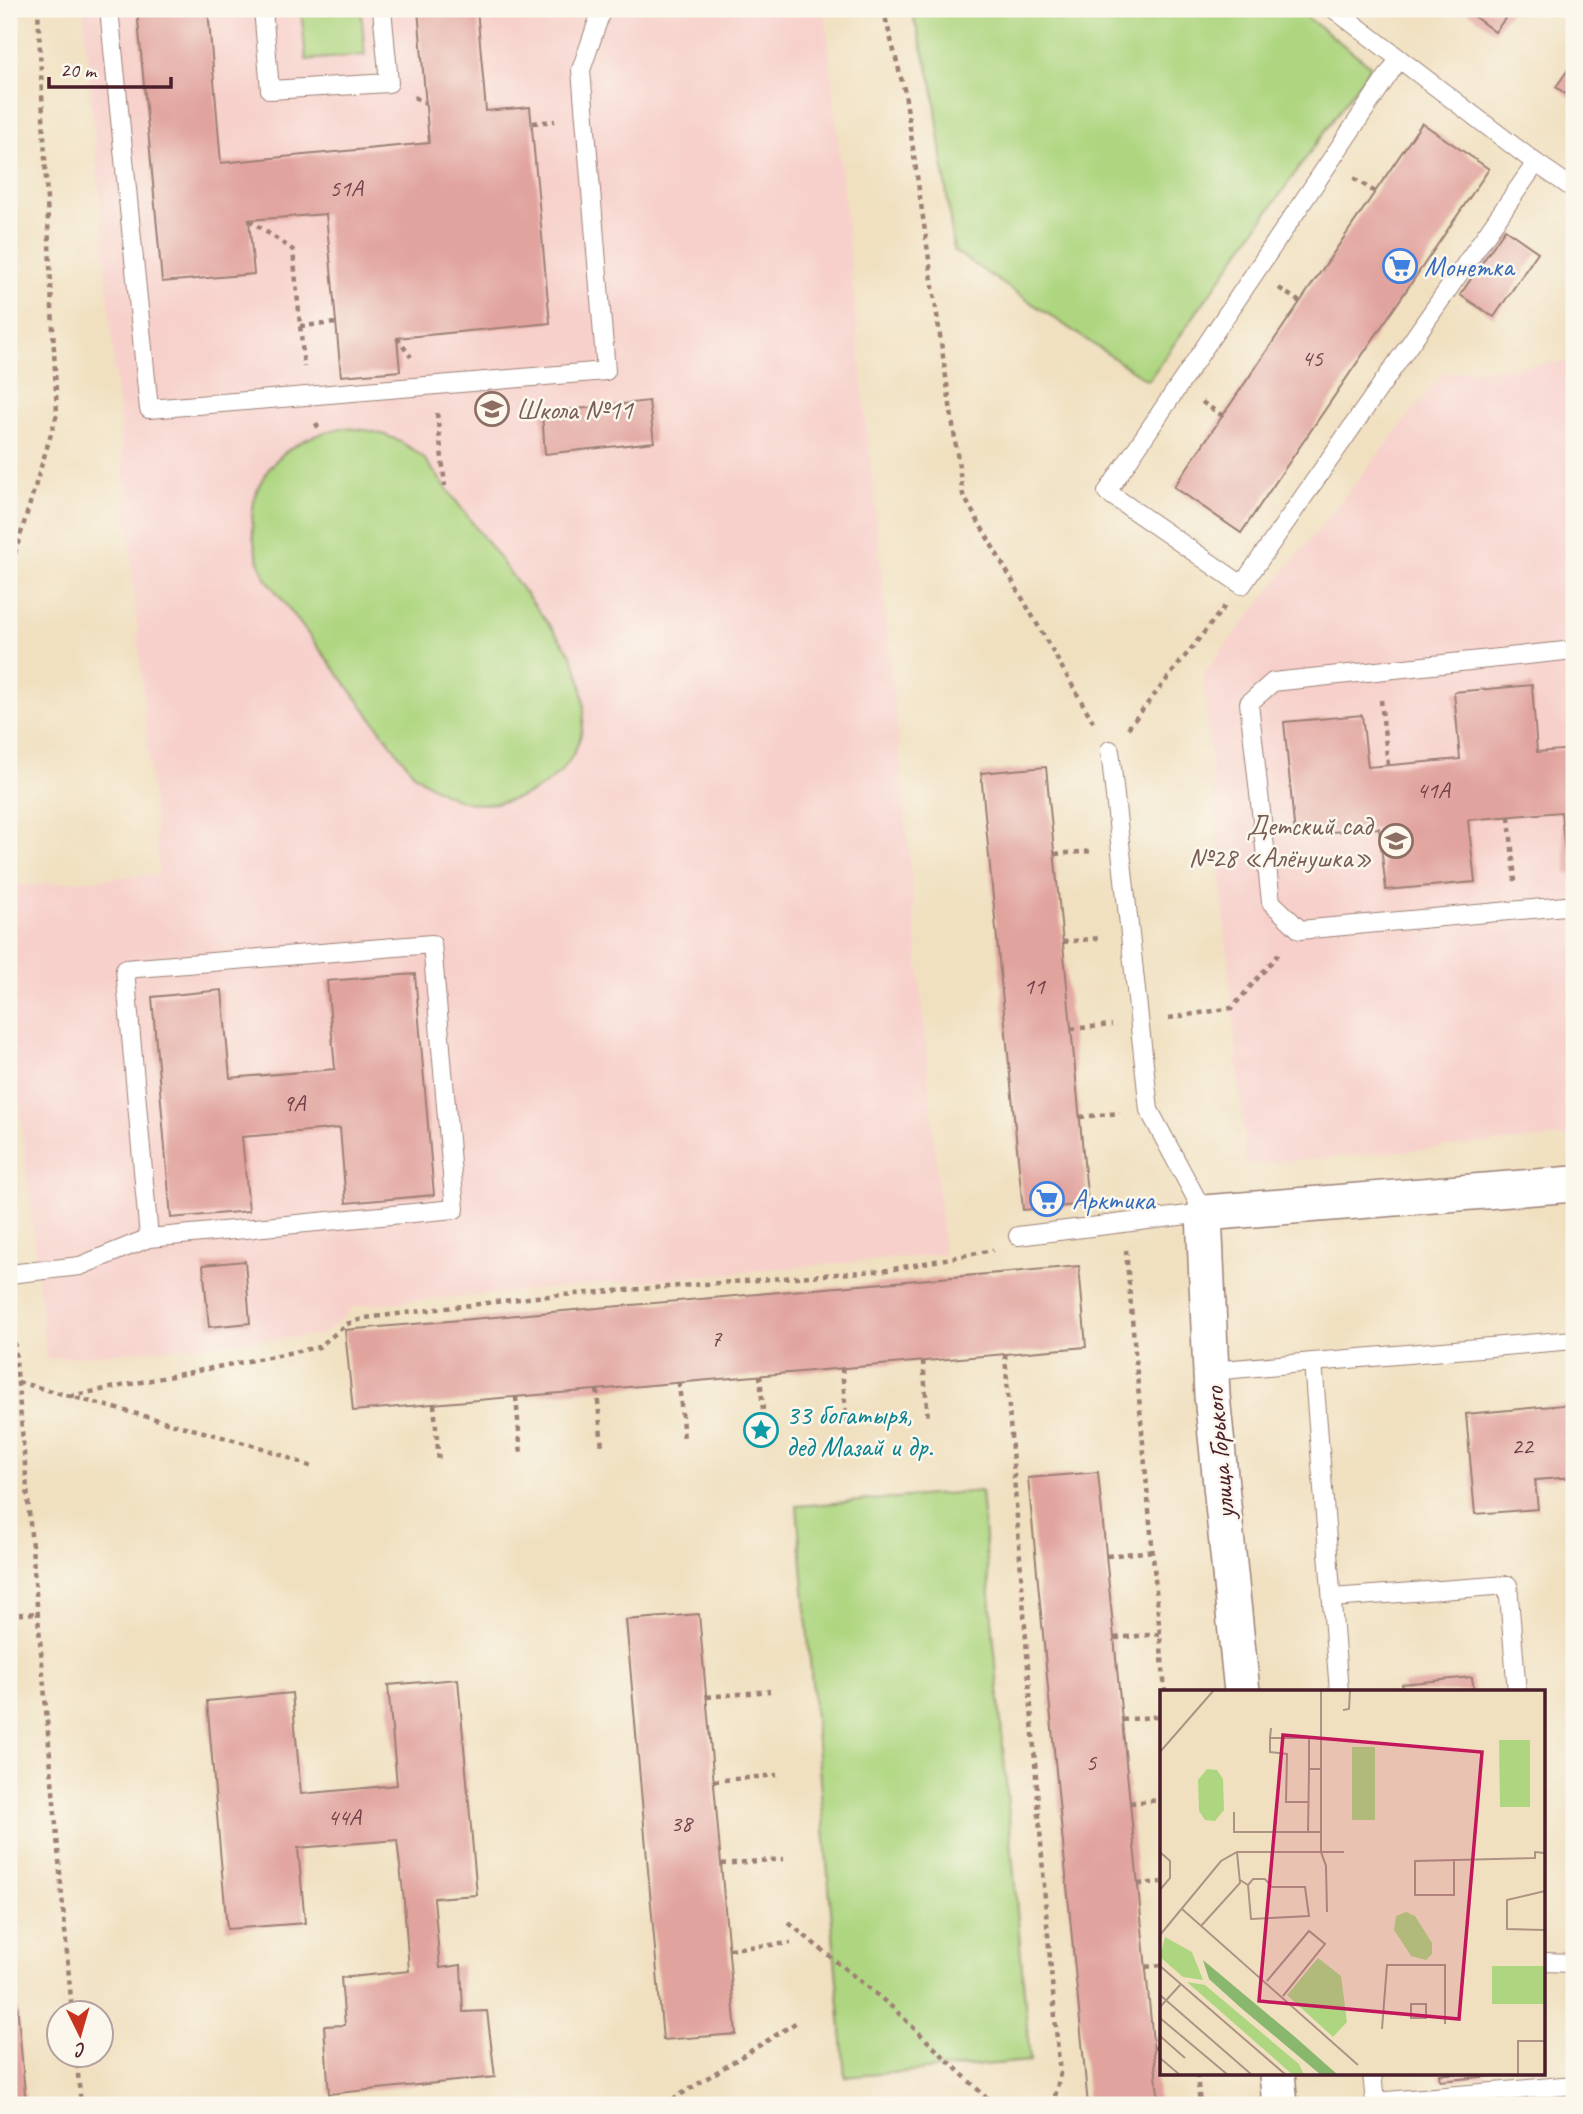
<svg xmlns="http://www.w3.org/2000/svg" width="1583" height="2114" font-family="Caveat,sans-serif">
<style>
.built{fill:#f7d0cb}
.green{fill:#aed680;stroke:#7c7a56;stroke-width:2}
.building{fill:#e1a39d}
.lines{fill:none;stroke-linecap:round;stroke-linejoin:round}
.service-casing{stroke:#9d8076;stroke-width:20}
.minor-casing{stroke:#9d8076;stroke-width:38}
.path{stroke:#9d8076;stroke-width:4.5;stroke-dasharray:5 5;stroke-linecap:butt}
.service{stroke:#fff;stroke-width:18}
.minor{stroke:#fff;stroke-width:35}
.labels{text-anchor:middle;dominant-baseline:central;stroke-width:5;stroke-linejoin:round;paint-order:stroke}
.number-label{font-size:24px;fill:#704048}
.shop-label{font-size:28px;fill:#366cbe;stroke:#fbf7ec;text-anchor:start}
.education-label{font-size:28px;fill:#785e54;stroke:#fbf7ec;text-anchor:start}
.culture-label{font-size:28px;fill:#0d838f;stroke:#fbf7ec;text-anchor:start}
.street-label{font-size:28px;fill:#4a1f2b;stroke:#fbf7ec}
.inset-road{fill:none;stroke:#ae9384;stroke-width:2}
.view{fill:#c2185b;fill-opacity:0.15;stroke:#c2185b;stroke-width:3.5}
.inset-edge{fill:none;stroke:#4a1f2b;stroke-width:3.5}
</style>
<rect width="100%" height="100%" fill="#fbf7ec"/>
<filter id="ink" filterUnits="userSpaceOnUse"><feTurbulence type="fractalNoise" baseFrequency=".0143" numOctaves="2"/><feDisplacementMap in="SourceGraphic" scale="14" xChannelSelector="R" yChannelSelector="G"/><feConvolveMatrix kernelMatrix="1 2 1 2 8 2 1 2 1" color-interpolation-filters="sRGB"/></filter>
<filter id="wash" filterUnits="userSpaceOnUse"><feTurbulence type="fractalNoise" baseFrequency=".00686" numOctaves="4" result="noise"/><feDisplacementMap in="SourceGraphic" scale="28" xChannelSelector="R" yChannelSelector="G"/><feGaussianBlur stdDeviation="1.57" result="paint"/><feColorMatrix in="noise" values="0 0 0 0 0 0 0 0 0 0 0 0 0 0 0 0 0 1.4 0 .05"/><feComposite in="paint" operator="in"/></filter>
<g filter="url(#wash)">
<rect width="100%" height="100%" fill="#f0e0c0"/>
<g class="built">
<path d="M83 9H825L905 809 944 1254 355 1306 323 1335 46 1359 9 998V887L159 874Z"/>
<path d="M1574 361V1136L1246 1165 1203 674 1443 373Z"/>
</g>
<g class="green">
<path d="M301 9H361L365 55 306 60Z"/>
<path d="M911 9H1296L1371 66 1148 381 954 251 933 86Z"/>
<path d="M342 428C376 429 396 436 423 457L571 654C595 708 588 765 530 793 512 801 492 806 472 803 450 799 431 787 414 774L265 577C233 503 262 444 342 428Z"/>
<path d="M981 1491 1030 2061 845 2077 797 1506Z"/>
</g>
<g id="blocks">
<g class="building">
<path d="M137 9H208L221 163 429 143 418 9H477L486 111 530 107 550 323 397 338 400 371 341 376 326 214 249 220 254 274 162 282Z"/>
<path d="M1464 9H1512L1495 32Z"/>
<path d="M1574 61V100L1556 87Z"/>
<path d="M1422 123 1489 169 1241 533 1174 487Z"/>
<path d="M1505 229 1538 252 1494 317 1460 295Z"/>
<path d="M649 401 654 442 545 454 542 413Z"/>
<path d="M1532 685 1537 752 1574 749V874H1567L1561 812 1468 820 1475 882 1386 890 1379 828 1295 835 1284 722 1362 715 1368 767 1460 759 1454 692Z"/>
<path d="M1046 767 1088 1204 1023 1210 981 773Z"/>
<path d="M415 974 434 1195 346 1203 340 1128 242 1137 249 1211 171 1218 152 997 222 990 230 1078 335 1069 327 981Z"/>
<path d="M245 1261 250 1323 209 1327 203 1265Z"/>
<path d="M1079 1266 1086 1347 353 1411 345 1330Z"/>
<path d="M1574 1404V1477L1535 1480 1538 1509 1475 1514 1466 1414Z"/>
<path d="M1098 1472 1130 1803 1159 2105H1088L1028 1478Z"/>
<path d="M699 1614 736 2034 663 2040 626 1620Z"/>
<path d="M1472 1677 1474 1692H1403L1402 1684Z"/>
<path d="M458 1679 477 1895 434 1898 440 1968 461 1965 463 2012 487 2011 495 2077 329 2094 324 2026 345 2025 341 1978 409 1971 404 1901 397 1840 298 1848 305 1923 227 1929 207 1701 292 1693 301 1794 397 1785 388 1685Z"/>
<path d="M9 1934H11L26 2105H9Z"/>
<path d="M1439 2074H1491V2076L1440 2081Z"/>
</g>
</g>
</g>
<g filter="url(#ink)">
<use href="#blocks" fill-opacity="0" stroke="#9d8076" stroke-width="2"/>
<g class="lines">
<g class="service-casing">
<g id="service">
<path d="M109 9 149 409 606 371 581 70 602 9"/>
<path d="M263 9 270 90 389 83 382 9"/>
<path d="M1334 9 1536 163 1574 189"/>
<path d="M1399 59 1107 492 1242 585 1536 163"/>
<path d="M1574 650 1273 682 1249 703 1271 902 1300 930 1565 906 1574 912"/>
<path d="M1018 1236 1204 1213 1149 1110 1110 750"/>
<path d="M9 1274 80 1266 149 1238 455 1209 432 944 125 969 149 1238"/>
<path d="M1313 1362 1574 1340"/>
<path d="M1211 1371 1313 1362 1339 1692"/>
<path d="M1332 1598 1508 1585 1517 1692"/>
<path d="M1543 1962 1574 1963"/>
<path d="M1372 2074 1375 2102 1574 2085"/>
</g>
</g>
<g class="minor-casing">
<g id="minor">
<path d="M1242 1692 1212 1396 1204 1213 1574 1184"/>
<path d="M1277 2074 1280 2105"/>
</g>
</g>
<g class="path">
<path d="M883 9 905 93 963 495 1095 725"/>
<path d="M414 97 426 103"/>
<path d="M533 123 555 121"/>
<path d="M1354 178 1375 192"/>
<path d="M249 220 293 250 304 367"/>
<path d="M1279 288 1300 302"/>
<path d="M300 326 337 323"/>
<path d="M397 338 411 357"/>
<path d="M1202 402 1223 416"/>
<path d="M437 413 445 486"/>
<path d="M316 423 320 432"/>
<path d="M9 573 57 414 38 9"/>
<path d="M1381 700 1388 765"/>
<path d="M1128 728 1225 606"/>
<path d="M1509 817 1515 881"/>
<path d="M1055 854 1092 851"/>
<path d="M1063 942 1100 938"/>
<path d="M1169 1018 1232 1008 1281 951"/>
<path d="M1071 1029 1112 1025"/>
<path d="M1080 1117 1120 1113"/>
<path d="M1126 1250 1165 1692"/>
<path d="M11 1302 72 2012"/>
<path d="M1005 1354 1046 1912 1060 2075 1053 2105"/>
<path d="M923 1361 928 1419"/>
<path d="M842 1368 847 1426"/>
<path d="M760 1375 765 1433"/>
<path d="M18 1382 263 1448 315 1468"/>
<path d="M679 1382 684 1440"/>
<path d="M597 1390 602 1448"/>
<path d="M70 1396 319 1347 347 1324 365 1318 536 1297 888 1270 993 1250"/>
<path d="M516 1397 521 1455"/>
<path d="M434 1404 439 1462"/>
<path d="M1107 1556 1153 1551"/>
<path d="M9 1615 38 1613"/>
<path d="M1115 1638 1160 1634"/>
<path d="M707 1697 770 1691"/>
<path d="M1122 1720 1161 1716"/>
<path d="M714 1781 777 1775"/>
<path d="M1130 1803 1161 1800"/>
<path d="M721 1864 784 1859"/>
<path d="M1138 1884 1161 1882"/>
<path d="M789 1923 893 2008 994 2105"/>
<path d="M729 1949 791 1943"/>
<path d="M1146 1967 1161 1965"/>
<path d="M1154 2048H1161"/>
<path d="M76 2054 81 2105"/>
<path d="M1197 2074 1200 2105"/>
<path d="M664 2105 797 2022"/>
</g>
<use href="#service" class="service"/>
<use href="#minor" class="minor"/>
</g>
</g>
<defs>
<g id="supermarket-ring" transform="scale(1.75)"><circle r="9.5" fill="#fbf7ec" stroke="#3f7fe0" stroke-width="1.5"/><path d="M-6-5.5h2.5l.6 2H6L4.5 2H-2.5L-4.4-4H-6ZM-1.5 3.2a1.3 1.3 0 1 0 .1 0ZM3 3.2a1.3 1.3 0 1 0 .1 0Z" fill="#3f7fe0"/></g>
<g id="school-ring" transform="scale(1.75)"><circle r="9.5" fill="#fbf7ec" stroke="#8d6e63" stroke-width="1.5"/><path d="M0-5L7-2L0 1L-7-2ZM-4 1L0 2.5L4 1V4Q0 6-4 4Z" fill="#8d6e63"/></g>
<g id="sight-ring" transform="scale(1.75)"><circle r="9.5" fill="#fbf7ec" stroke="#0f9aa8" stroke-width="1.5"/><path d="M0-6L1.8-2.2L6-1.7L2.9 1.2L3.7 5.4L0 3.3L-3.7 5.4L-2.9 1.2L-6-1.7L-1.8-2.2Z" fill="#0f9aa8"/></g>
</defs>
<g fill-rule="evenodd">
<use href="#supermarket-ring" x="1400" y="266"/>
<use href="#school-ring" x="492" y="409"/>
<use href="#school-ring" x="1396" y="841"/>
<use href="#supermarket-ring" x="1047" y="1199"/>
<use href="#sight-ring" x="761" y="1430"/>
</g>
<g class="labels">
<g class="number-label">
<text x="346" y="188">51А</text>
<text x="1312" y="358">45</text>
<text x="1433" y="790">41А</text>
<text x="1034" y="986">11</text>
<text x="294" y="1103">9А</text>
<text x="716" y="1338">7</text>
<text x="1522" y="1446">22</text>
<text x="1091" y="1762">5</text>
<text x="344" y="1817">44А</text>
<text x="681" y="1823">38</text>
</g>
<g class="shop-label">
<text x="1424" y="266">Монетка</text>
<text x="1072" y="1199">Арктика</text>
</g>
<g class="education-label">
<text x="516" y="409">Школа №11</text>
<text x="1372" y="825" text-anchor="end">Детский сад<tspan x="1372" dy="32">№28 «Алёнушка»</tspan></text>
</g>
<g class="culture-label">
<text x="786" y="1414">33 богатыря,<tspan x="786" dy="32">дед Мазай и др.</tspan></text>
</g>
<g class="street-label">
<text transform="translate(1219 1453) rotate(-95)">улица Горького</text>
</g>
</g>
<g transform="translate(1160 1690)">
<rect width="385" height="385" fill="#f0e0c0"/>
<path d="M339 50H370V117H340ZM192 57H215V130H192ZM47 79 57 80 63 89 64 120 55 131 45 130 39 121 38 90ZM246 222 255 226 272 253V264L266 270 251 266 234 240 236 226ZM5 247 32 262 43 290 23 287 0 267ZM158 268 181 286 187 332 173 347 127 305ZM332 276H385V314H332ZM27 292 45 295 139 374 144 385H133Z" fill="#aed680"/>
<path d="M43 270 134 346 178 385H161L81 318 49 289Z" fill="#8ab76e"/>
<path class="inset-road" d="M161 0V162L166 176 167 222M183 20 189 19 190 0M111 38 110 48H149V79M110 48V62L127 64 126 112H149M0 62 54 0M161 79H149L148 142H161M74 122V142H148M0 162 10 171V188L0 200M294 171V205H255V171L375 168V162L385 163M80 190 88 195 91 229 149 226 145 197H112L105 189H93L88 195M385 201 347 210V239L385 240M22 219 198 375M41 236 80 193 77 162M0 245 61 171 77 162H184M0 276 126 385M107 291 149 241 165 254 123 306M0 305 92 385M251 314H266V328H251ZM0 317 21 294M0 328 68 385M222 339 227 275H285V334M0 346 25 368M0 368 20 385M358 385V351H385"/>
<path class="view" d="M123 45 322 62 299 329 99 311Z"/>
<rect width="385" height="385" class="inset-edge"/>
</g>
<rect width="1583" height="2114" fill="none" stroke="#fbf7ec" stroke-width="35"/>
<g transform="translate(80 2034) rotate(175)"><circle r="33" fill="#fbf7ec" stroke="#b4a19f" stroke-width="2"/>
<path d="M0-5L12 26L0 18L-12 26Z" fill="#c8321e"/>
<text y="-10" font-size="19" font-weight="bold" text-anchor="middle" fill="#4a1f2b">С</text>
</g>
<path d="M49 77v10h122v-10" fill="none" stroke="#4a1f2b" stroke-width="3.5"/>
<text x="60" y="77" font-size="21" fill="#4a1f2b" stroke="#fbf7ec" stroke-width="5" paint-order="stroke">20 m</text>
</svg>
